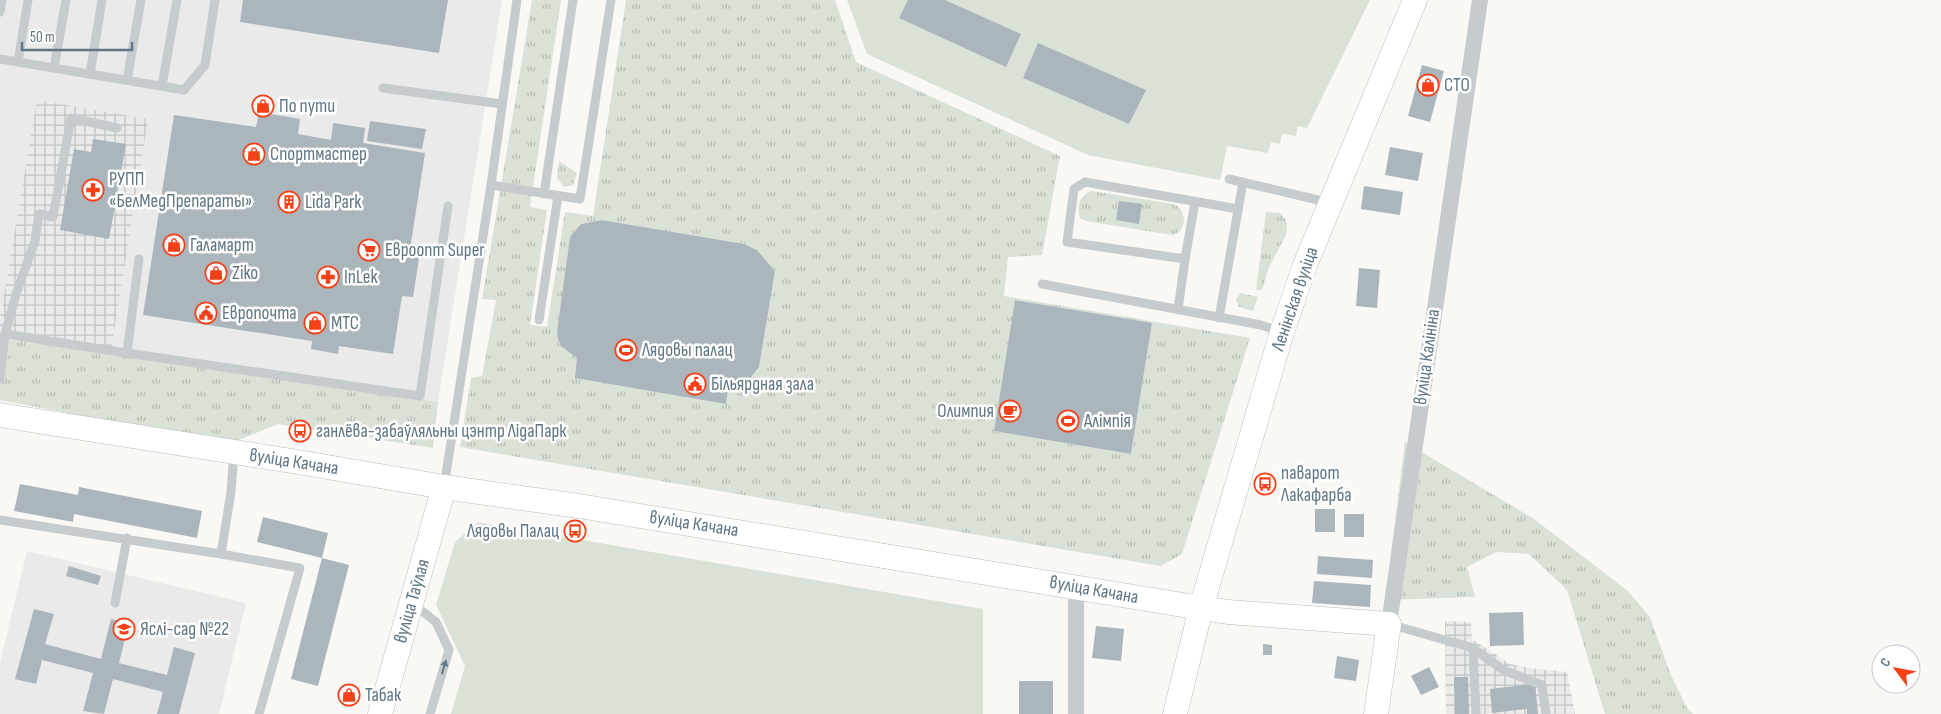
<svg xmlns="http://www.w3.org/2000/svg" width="1941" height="714" font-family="'Sofia Sans Condensed',sans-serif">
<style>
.built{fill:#e9eae9}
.industrial{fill:url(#industrial-grid)}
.grass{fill:url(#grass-tufts);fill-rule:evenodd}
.park{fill:#dae1d6}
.building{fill:#abb6bc}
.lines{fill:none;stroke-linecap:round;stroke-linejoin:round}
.secondary-casing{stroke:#b7bec3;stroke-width:25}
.lane{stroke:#c6cbce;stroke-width:9}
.street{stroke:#c6cbce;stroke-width:16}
.secondary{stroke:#fff;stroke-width:24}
.oneway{fill:#657a88}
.labels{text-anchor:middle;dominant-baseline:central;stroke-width:5;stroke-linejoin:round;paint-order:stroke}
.poi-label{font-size:19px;fill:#607684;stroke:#fff;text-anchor:start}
.street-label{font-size:19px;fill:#607684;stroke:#fff}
</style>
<defs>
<pattern id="industrial-grid" width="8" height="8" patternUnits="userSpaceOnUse" patternTransform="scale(1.25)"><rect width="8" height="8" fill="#e9eae9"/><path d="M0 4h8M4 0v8" fill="none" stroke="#c0c2c2"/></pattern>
<pattern id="grass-tufts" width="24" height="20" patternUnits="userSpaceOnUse" patternTransform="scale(1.25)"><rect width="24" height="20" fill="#dae1d6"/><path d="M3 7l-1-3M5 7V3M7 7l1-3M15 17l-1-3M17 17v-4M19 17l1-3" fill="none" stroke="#b4bbb3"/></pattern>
</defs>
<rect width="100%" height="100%" fill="#f9f8f5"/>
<g class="built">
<path d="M0 0H502L438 402 111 351 147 119 37 100 0 319Z"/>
<path d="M27 551 246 603 219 714H0V663Z"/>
</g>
<g class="industrial">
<path d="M37 100 148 119 111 351 0 339V319Z"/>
<path d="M1445 621 1471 622 1472 639 1510 664 1529 668 1567 672 1575 714H1446Z"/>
</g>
<g class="grass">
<path d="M532 0H561L530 207 547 210 530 325 547 327 565 212 593 216 626 0H835L856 62 1060 156 1042 255 1008 257 1004 296 1250 338 1182 554 1161 566 460 447 471 378 482 376 496 300 482 299ZM602 220 744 244 757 250 775 271 759 367 749 380 742 384 729 383 726 404 576 378 577 358C567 349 558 345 557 331L570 237 581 224ZM1015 300 1152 323 1131 454 994 431Z"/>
<path d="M559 161 577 173 573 185 564 187 557 178Z"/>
<path d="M1091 191 1174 204C1187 210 1188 231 1172 235L1086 221 1080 218C1076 206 1079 196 1091 191Z"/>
<path d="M1266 212 1280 213 1285 219 1287 225 1286 235 1269 267 1262 290H1256Z"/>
<path d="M1240 293 1258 297 1253 311 1239 307 1236 300Z"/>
<path d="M0 339 143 355 438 402 433 448 278 424 229 444 0 400Z"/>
<path d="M1405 442 1534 519 1628 591 1650 617 1670 673 1687 708 1693 714H1605L1567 590 1529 554 1496 552 1467 567 1475 597 1385 600Z"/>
</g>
<g class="park">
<path d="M847 0H1370L1307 128 1298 126 1296 136 1282 134 1280 144 1271 142 1268 153 1227 146 1220 180 1088 155 867 54Z"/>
<path d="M478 522 983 609V714H451L465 666 436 605 455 542Z"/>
</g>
<g class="building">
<path d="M243 0H448L439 53 240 22Z"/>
<path d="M908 0H945L1021 34 1006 67 899 18Z"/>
<path d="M1038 43 1146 90 1129 124 1023 78Z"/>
<path d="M1422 65 1444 71 1430 122 1408 116Z"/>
<path d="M259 112 300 119 298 134 331 140 333 123 365 128 363 143 425 153 409 256 419 258 413 297 402 296 393 354 339 346 338 354 311 349 312 341 143 315 174 115 256 127Z"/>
<path d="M370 121 426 129 422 149 367 141Z"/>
<path d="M93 139 126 144 109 239 60 230 74 149 91 152Z"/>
<path d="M1390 147 1423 153 1418 181 1385 175Z"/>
<path d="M1364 186 1403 192 1400 215 1361 209Z"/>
<path d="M1119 201 1142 204 1139 224 1116 220Z"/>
<path d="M602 220 744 244 757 250 775 271 759 367 749 380 742 384 729 383 726 404 575 378 577 358 561 346 558 339 557 331 570 237 581 224Z"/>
<path d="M1359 268 1380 270 1377 308 1356 306Z"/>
<path d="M1015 300 1152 323 1131 454 994 431Z"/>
<path d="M20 484 78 495 79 487 202 511 197 538 74 514 73 522 14 511Z"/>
<rect x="1315" y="509" width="20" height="23"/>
<rect x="1344" y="514" width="20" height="23"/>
<path d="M263 517 328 533 322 558 257 542Z"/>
<path d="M1318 556 1373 560 1372 578 1317 574Z"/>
<path d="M322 558 349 565 318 686 291 679Z"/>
<path d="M69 566 101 576 98 585 66 576Z"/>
<path d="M1314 581 1371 585 1370 607 1312 603Z"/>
<path d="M34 609 54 614 45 644 101 659 111 619 129 623 119 663 167 675 174 647 195 653 179 714H157L163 692 113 679 104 714 83 711 93 673 42 660 36 684 15 679Z"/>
<path d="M1523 612 1524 645 1490 646 1489 613Z"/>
<path d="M1096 626 1124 629 1121 661 1092 658Z"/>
<path d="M1263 644 1272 645V655H1263Z"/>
<path d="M1337 656 1359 660 1356 681 1334 678Z"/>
<path d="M1429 667 1439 687 1421 695 1411 676Z"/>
<path d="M1454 677H1468L1469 714H1455Z"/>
<rect x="1019" y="681" width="34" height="33"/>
<path d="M1535 684 1538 714H1527V709L1492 713 1490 689Z"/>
</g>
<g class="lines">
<g class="secondary-casing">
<g id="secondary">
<path d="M0 415 298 462 444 487 579 506 1201 608 1228 612 1389 624 1376 714"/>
<path d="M380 714 444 487"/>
<path d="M1175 714 1201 608 1282 332 1305 265 1415 0"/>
</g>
</g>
<g class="lane">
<path d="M0 12 2 0"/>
<path d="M0 59 184 90 205 65 215 0"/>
<path d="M18 62 28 0"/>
<path d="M54 68 66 0"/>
<path d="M90 74 102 0"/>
<path d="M127 80 141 0"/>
<path d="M162 86 177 0"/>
<path d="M383 88 502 104"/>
<path d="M1229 179 1331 203"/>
<path d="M491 185 580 199 611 0"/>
<path d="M544 194 573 0"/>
<path d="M1185 259 1195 202"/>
<path d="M1042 284 1261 325 1282 332"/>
<path d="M1178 310 1185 259 1067 242 1074 189 1085 182 1238 209"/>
<path d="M1219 318 1243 182"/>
<path d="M539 320 558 196"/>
<path d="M5 334 127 353 420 396 448 206"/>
<path d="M127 353 139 259"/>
<path d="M0 379 5 334 16 294 35 241 39 214 53 217 71 118 117 128"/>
<path d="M444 487 491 185 517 0"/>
<path d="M0 520 221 554 231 492 234 452"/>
<path d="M221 554 300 568 259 714"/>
<path d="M115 603 127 538"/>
<path d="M413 604 436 622 449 650 430 714"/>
<path d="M1389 624 1473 648 1503 670 1542 685 1546 714"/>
<path d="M1473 648 1476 714"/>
</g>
<g class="street">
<path d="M1389 624 1480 0"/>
<path d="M1076 714V587"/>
</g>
<use href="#secondary" class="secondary"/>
</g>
<defs><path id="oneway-solid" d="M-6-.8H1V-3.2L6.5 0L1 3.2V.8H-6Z" transform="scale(1.25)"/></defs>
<use class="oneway" href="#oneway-solid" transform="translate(444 667) rotate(-74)"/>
<defs>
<g id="shop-ring" transform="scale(1.125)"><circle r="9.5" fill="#fff" stroke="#f64018" stroke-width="1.5"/><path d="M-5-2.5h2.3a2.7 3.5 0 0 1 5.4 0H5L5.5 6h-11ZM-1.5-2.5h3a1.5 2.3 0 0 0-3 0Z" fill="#f64018"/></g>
<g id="pharmacy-ring" transform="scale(1.125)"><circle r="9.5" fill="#fff" stroke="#f64018" stroke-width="1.5"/><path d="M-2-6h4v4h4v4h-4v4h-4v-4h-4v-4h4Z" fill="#f64018"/></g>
<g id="building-ring" transform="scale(1.125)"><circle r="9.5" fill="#fff" stroke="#f64018" stroke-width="1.5"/><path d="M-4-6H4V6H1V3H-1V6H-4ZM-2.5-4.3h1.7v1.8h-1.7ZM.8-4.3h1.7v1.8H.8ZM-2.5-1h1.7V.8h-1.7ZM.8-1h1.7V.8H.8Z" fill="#f64018"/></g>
<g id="supermarket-ring" transform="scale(1.125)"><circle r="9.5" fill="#fff" stroke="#f64018" stroke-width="1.5"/><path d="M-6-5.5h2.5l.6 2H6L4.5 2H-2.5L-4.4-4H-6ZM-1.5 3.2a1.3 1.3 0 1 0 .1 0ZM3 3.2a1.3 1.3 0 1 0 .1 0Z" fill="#f64018"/></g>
<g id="civic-ring" transform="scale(1.125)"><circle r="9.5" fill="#fff" stroke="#f64018" stroke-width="1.5"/><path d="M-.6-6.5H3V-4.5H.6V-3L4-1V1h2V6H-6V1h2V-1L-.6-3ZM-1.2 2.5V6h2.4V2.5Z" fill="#f64018"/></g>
<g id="stadium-ring" transform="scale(1.125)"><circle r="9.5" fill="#fff" stroke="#f64018" stroke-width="1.5"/><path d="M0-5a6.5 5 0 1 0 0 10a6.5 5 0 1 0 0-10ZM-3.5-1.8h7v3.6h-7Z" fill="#f64018"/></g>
<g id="cafe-ring" transform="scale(1.125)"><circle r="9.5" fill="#fff" stroke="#f64018" stroke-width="1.5"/><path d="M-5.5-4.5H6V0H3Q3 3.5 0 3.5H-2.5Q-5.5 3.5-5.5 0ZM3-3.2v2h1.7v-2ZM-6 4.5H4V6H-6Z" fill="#f64018"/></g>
<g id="bus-ring" transform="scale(1.125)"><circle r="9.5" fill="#fff" stroke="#f64018" stroke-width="1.5"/><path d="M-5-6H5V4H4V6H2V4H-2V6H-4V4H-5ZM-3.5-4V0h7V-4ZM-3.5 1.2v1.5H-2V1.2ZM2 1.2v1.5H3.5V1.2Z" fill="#f64018"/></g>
<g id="school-ring" transform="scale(1.125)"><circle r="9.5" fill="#fff" stroke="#f64018" stroke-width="1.5"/><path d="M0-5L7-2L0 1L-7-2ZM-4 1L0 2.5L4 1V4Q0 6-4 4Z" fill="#f64018"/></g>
</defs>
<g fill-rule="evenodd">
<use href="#shop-ring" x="1428" y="85"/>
<use href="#shop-ring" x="263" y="106"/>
<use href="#shop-ring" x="254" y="154"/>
<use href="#pharmacy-ring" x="93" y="190"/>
<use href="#building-ring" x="289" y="202"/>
<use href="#shop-ring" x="174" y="245"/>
<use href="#supermarket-ring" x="369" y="250"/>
<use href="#shop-ring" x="216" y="273"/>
<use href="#pharmacy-ring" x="328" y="277"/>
<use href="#civic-ring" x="206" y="313"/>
<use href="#shop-ring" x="315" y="323"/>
<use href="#stadium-ring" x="626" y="350"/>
<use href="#civic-ring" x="695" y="384"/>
<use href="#cafe-ring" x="1010" y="411"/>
<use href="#stadium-ring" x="1068" y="421"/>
<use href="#bus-ring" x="300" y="431"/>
<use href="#bus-ring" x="1265" y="484"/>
<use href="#bus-ring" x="575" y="531"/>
<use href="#school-ring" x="124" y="629"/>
<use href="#shop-ring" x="349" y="695"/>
</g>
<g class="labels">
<g class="poi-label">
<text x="1444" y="85">СТО</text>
<text x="279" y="106">По пути</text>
<text x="270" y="154">Спортмастер</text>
<text x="109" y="179">РУПП<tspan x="109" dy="22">«БелМедПрепараты»</tspan></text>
<text x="305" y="202">Lida Park</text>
<text x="190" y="245">Галамарт</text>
<text x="385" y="250">Евроопт Super</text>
<text x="232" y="273">Ziko</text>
<text x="344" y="277">InLek</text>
<text x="222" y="313">Европочта</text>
<text x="331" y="323">МТС</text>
<text x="642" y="350">Лядовы палац</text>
<text x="711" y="384">Більярдная зала</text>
<text x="994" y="411" text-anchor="end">Олимпия</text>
<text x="1084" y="421">Алімпія</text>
<text x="316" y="431">ганлёва-забаўляльны цэнтр ЛідаПарк</text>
<text x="1281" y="473">паварот<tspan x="1281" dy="22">Лакафарба</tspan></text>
<text x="559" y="531" text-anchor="end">Лядовы Палац</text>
<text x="140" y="629">Яслі-сад №22</text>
<text x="365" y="695">Табак</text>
</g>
<g class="street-label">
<text transform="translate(1295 299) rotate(-71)">Ленінская вуліца</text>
<text transform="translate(1427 357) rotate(-82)">вуліца Калініна</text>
<text transform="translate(294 462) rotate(9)">вуліца Качана</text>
<text transform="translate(694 524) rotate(9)">вуліца Качана</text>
<text transform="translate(1094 590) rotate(10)">вуліца Качана</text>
<text transform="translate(412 601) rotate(-74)">вуліца Таўлая</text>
</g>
</g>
<g transform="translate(1896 669) rotate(302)"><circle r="24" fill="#ffffff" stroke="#bfc8ce"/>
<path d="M0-4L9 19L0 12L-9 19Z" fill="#f64018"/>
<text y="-8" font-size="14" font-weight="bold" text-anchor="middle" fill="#607684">С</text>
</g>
<path d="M22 42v8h110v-8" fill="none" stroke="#607684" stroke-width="2.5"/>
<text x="30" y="42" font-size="15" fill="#607684" stroke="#ffffff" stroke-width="4" paint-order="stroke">50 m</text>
</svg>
